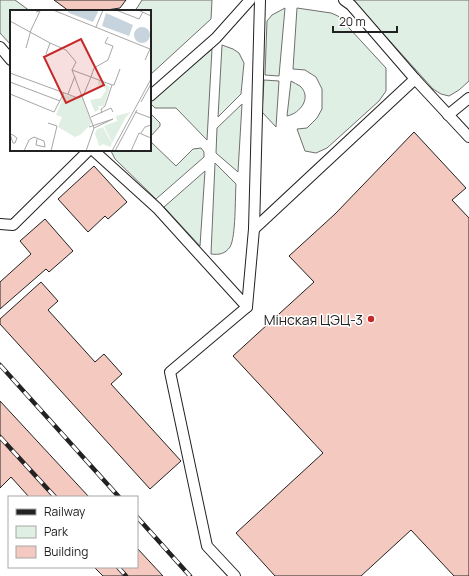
<svg xmlns="http://www.w3.org/2000/svg" width="469" height="576" font-family="Manrope,sans-serif">
<style>
.green{fill:#e0efe3;stroke:#6f6f6f}
.building{fill:#f3c9c0;stroke:#222}
.lines{fill:none;stroke-linecap:round;stroke-linejoin:round}
.lane-casing{stroke:#222;stroke-width:12}
.lane{stroke:#fff;stroke-width:10}
.rail-casing{stroke:#222;stroke-width:4.5}
.rail{stroke:#fff;stroke-width:3;stroke-dasharray:9;stroke-linecap:butt}
.poi-dot{fill:#c62828;stroke:#fff;stroke-width:1.5}
.labels{text-anchor:middle;dominant-baseline:central;stroke-width:3;stroke-linejoin:round;paint-order:stroke}
.poi-label{font-size:14px;fill:#222;stroke:#fff;text-anchor:end}
.inset-road{fill:none;stroke:#a7a7a7;stroke-width:1}
.view{fill:#c62828;fill-opacity:0.15;stroke:#c62828;stroke-width:2}
.inset-edge{fill:none;stroke:#222;stroke-width:2}
</style>
<rect width="100%" height="100%" fill="#fff"/>
<g class="green">
<path d="M0 0H15L30 11H11V45L0 33Z"/>
<path d="M142 0H212L211 19 150 75V11H135Z"/>
<path d="M353 0H469V81L459 90 449 96 441 94 433 89Z"/>
<path d="M285 8 279 76 265 75 267 21 272 15Z"/>
<path d="M297 8 331 13 338 16 386 68V91L379 101 327 148 316 153 305 151 297 129 307 128 317 118 322 109V89L316 77 305 70 293 69Z"/>
<path d="M222 45 233 49 239 53 244 63 241 94 218 117Z"/>
<path d="M212 49 207 140 176 108H155L150 103V101Z"/>
<path d="M264 80 279 81 276 127 262 112Z"/>
<path d="M291 81C294 83 297 84 300 86 312 97 301 113 287 116Z"/>
<path d="M242 104 238 172 216 153 217 128Z"/>
<path d="M150 113 160 123V126L150 137Z"/>
<path d="M150 141 176 166 193 149 201 148 204 152V157L156 199 115 159 111 151V150H150Z"/>
<path d="M215 163 236 184C235 197 236 237 230 247 225 254 219 255 211 254Z"/>
<path d="M205 171 200 246 164 207Z"/>
</g>
<g class="building">
<path d="M54 0H126L120 8 100 11H69Z"/>
<path d="M414 132 466 188 452 200 469 218V576H454L411 530 361 576H275L236 533 323 453 233 356 314 282 289 256 335 214Z"/>
<path d="M94 166 127 202 108 219 105 216 88 232 58 199Z"/>
<path d="M45 219 73 251 49 272 46 269 0 309V282L31 254 20 241Z"/>
<path d="M41 282 58 301 48 310 95 362 104 354 122 374 111 384 181 461 150 489 0 324V319Z"/>
<path d="M0 401 89 497H29L11 477 0 488Z"/>
<path d="M137 548 163 576H103L94 567H137Z"/>
</g>
<g class="lines">
<g class="lane-casing">
<g id="lane">
<path d="M344 0 351 5 415 79 469 137"/>
<path d="M0 47 11 60"/>
<path d="M150 96 216 38 250 0"/>
<path d="M448 115 469 98"/>
<path d="M93 150 157 208 247 307"/>
<path d="M0 224 13 225 89 150"/>
<path d="M254 229 415 79"/>
<path d="M235 576 207 546 170 372 247 307 254 229 260 0"/>
</g>
</g>
<use href="#lane" class="lane"/>
<g class="rail-casing">
<g id="rail">
<path d="M0 365 119 497"/>
<path d="M0 437 55 497"/>
<path d="M137 517 190 576"/>
<path d="M118 567 126 576"/>
</g>
</g>
<use href="#rail" class="rail"/>
</g>
<circle class="poi-dot" cx="371" cy="319" r="4"/>
<g class="labels">
<g class="poi-label">
<text x="363" y="319">Мінская ЦЭЦ-3</text>
</g>
</g>
<g transform="translate(10 10)">
<rect width="141" height="141" fill="#fff"/>
<path d="M88 70 100 77 94 96H88L89 99 85 102 80 90 91 88 96 80 93 76 88 75ZM54 85 73 88 82 113 70 125 65 127 48 117 52 107 46 105ZM121 102 116 107 102 133 94 116 107 111 106 106ZM93 117 102 134 100 137 90 133 93 135 89 136 88 132 85 124 87 119Z" fill="#e0efe3"/>
<path d="M57 0H86L88 2 83 12 59 3ZM96 3 123 15 119 26 92 16ZM124 25a8 8 0 1 1 16 0a8 8 0 1 1-16 0Z" fill="#c7d3dd"/>
<path class="inset-road" d="M43 0 140 39 141 36M106 0 129 9 133 2M128 0 141 6M0 11 40 33M86 17 93 0M16 38 21 20 30 1 26 2M36 44 40 33 56 40 66 52 62 60 84 118 76 141M135 50 140 39M0 63 68 88 73 86 81 67 62 60M0 72 50 91M102 75H104L110 59M0 84 44 102 54 83M58 84 65 66M131 92 141 74M125 102 141 108M92 103 91 99 95 96 102 75 81 67 84 58 98 50 103 36 95 33 98 27M81 107 101 98 103 102M38 113 47 116 41 141M79 117 103 109 84 118M0 121V124L3 133H5L7 128 3 125 0 124V125M131 123 135 117 141 115M14 141 19 130 24 127 34 131 35 137 26 135 27 129M102 141 141 69M105 141 127 100M121 141 129 123 141 128"/>
<path class="view" d="M71 29 94 75 56 93 34 47Z"/>
<rect width="141" height="141" class="inset-edge"/>
</g>
<rect x="8" y="496" width="130" height="72" fill="#ffffff" stroke="#a7a7a7"/>
<rect x="16" y="509" width="20" height="6" fill="#222222" stroke="#a7a7a7"/>
<text x="44" y="516" font-size="12" fill="#222222">Railway</text>
<rect x="16" y="526" width="20" height="12" fill="#e0efe3" stroke="#a7a7a7"/>
<text x="44" y="536" font-size="12" fill="#222222">Park</text>
<rect x="16" y="546" width="20" height="12" fill="#f3c9c0" stroke="#a7a7a7"/>
<text x="44" y="556" font-size="12" fill="#222222">Building</text>
<path d="M333 26v6h64v-6" fill="none" stroke="#222222" stroke-width="2"/>
<text x="339" y="26" font-size="12" fill="#222222" stroke="#ffffff" stroke-width="3" paint-order="stroke">20 m</text>
</svg>
